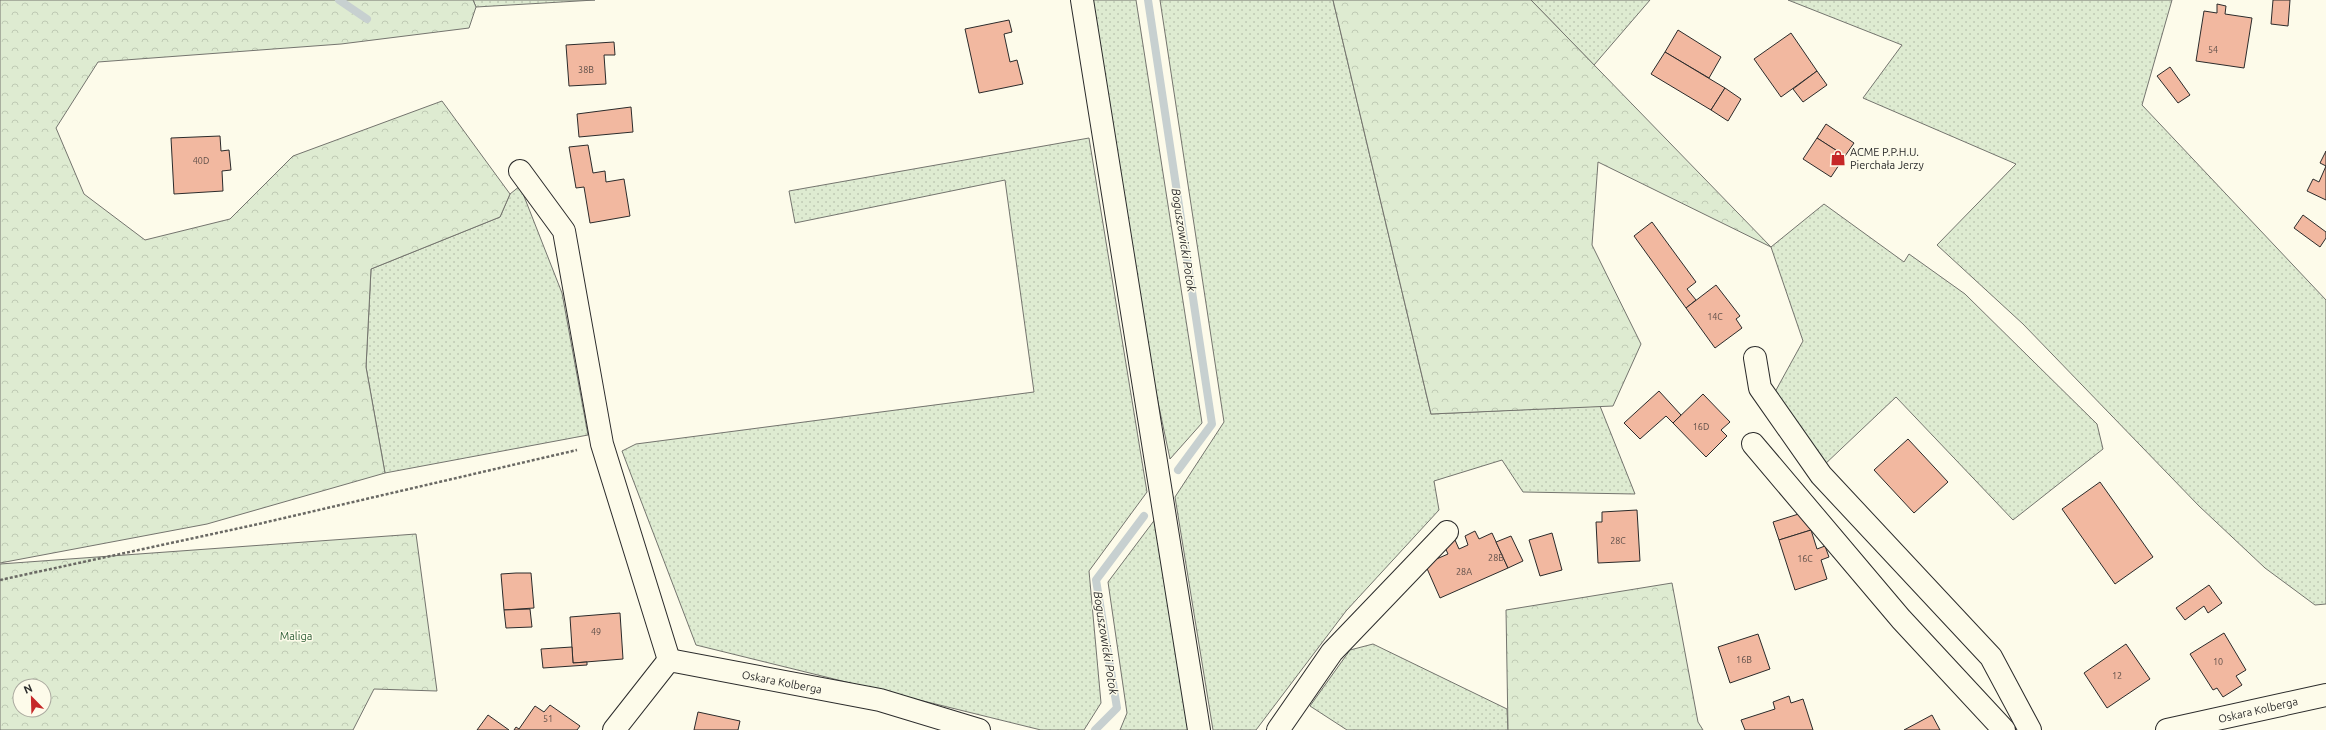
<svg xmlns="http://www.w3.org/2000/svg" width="2326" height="730" font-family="Ubuntu,sans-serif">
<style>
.grass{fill:url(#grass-dots);stroke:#74746e}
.forest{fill:url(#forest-crowns);stroke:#74746e;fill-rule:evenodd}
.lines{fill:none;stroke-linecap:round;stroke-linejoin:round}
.stream{stroke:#c7d0d0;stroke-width:8}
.building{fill:#f2b8a0;stroke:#2b2b2b}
.minor-casing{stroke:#2b2b2b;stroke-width:24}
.path{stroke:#6a6964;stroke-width:2.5;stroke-dasharray:3 2;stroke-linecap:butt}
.minor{stroke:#fdfbea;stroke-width:22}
.labels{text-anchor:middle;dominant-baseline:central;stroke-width:3;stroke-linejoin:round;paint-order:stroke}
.number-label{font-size:9px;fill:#5d4e48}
.poi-label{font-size:11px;fill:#2b2b2b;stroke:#fdfbea;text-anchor:start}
.park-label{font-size:11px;fill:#34623c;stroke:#fdfbea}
.street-label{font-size:11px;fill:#2b2b2b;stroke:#fdfbea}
.water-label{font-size:12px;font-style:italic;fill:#2b2b2b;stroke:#fdfbea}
</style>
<defs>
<pattern id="grass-dots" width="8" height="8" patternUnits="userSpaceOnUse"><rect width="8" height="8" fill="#deebd1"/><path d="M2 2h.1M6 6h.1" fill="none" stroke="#bfcab4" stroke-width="1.8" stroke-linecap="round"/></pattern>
<pattern id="forest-crowns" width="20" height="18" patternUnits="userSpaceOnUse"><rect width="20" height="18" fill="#deebd1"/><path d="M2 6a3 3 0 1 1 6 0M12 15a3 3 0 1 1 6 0" fill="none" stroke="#bfcab4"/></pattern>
</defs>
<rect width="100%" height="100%" fill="#fdfbea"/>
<g class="grass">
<path d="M473 0H595L476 7Z"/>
<path d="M1093 0H1136L1202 423 1170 459 1143 331Z"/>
<path d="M1160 0H1333L1431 414 1600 406 1635 494 1523 492 1502 460 1434 481 1439 510 1346 611 1256 730H1213L1175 497 1224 422Z"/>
<path d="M1531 0H1650L1594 65Z"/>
<path d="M1788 0H2172L2142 105 2326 300V604L2315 605 2265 568 2199 506 2023 324 1937 245 2016 164 1863 98 1902 45Z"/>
<path d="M1089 138 1147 492 1089 571 1101 703 1084 730H1041L696 645 622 451 636 444 1034 392 1005 180 795 223 789 191Z"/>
<path d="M520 186 562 293 588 435 385 473 366 367 371 269 500 217 510 194Z"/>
<path d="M1824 204 1904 262 1909 254 1965 294 2097 424 2103 449 2013 520 1896 397 1823 466 1775 392 1803 341 1771 247Z"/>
<path d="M1156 518 1188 730H1120L1127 713 1108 582Z"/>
<path d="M1373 644 1507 709 1508 730H1347L1310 706 1350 650Z"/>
</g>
<g class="forest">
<path d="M0 0H473L476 7 469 28 341 44 98 62 56 128 84 194 145 240 230 219 293 156 442 101 510 194 500 217 371 269 366 367 385 473 207 524 0 563Z"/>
<path d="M1333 0H1531L1771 247 1598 162 1592 245 1641 344 1613 406 1431 414Z"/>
<path d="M416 534 437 691 374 689 353 730H0V564ZM20 686H44V710H20Z"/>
<path d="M1672 583 1698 722 1703 730H1508L1506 610Z"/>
</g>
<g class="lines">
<g class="stream">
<path d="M339 0 367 19"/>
<path d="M1148 0 1212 424 1178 470"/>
<path d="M1095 730 1117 708 1096 580 1144 516"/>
</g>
</g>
<g class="building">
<path d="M2273 0H2290L2288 26 2271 24Z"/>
<path d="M2217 4 2226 6 2225 14 2252 18 2244 68 2196 61 2204 11 2217 13Z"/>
<path d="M1009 20 1012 32 1004 34 1010 62 1017 60 1023 84 979 93 965 29Z"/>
<path d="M1678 30 1721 57 1709 78 1665 52Z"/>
<path d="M1791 33 1817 71 1781 97 1754 59Z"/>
<path d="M614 42 615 55H604L606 84 569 86 566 45Z"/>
<path d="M1665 52 1725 88 1711 110 1651 74Z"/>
<path d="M2170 67 2190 95 2178 103 2157 76Z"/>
<path d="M1817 71 1827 85 1803 102 1793 89Z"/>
<path d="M1725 88 1741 99 1728 121 1711 110Z"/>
<path d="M631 107 633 132 579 137 577 114Z"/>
<path d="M1826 124 1854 143 1845 156 1817 138Z"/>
<path d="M220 136 221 151 229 150 231 170 222 171 223 191 174 194 171 138Z"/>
<path d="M1817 138 1845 156 1831 177 1803 159Z"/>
<path d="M588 145 593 173 605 171 606 182 624 179 630 216 590 223 584 187 576 188 569 147Z"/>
<path d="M2326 151V166L2320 163Z"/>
<path d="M2326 166V200L2307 191 2313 179 2319 182Z"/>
<path d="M2303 215 2326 232V238L2320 247 2294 228Z"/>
<path d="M1652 222 1696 282 1687 289 1696 300 1686 308 1634 236Z"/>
<path d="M1716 285 1740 316 1736 319 1742 328 1715 348 1686 308Z"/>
<path d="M1659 391 1681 415 1673 423 1666 416 1640 439 1624 423Z"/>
<path d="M1703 394 1730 422 1721 430 1727 436 1706 457 1673 423Z"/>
<path d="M1908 439 1948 482 1914 513 1874 470Z"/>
<path d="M2100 482 2153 557 2115 584 2062 509Z"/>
<path d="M1637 510 1640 561 1598 563 1596 522H1602V512Z"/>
<path d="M1805 512 1811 530 1779 540 1773 522Z"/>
<path d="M1811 530 1817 549 1825 546 1829 557 1821 560 1827 579 1795 590 1779 540Z"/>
<path d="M1475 531 1479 539 1492 533 1508 568 1440 598 1425 564 1448 554 1444 545 1455 540 1459 549 1468 545 1465 536Z"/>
<path d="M1552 533 1562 570 1540 576 1529 540Z"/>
<path d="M1511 536 1523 561 1508 568 1496 542Z"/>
<path d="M516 573H531L534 608 504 610 501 574Z"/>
<path d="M2209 585 2222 603 2208 613 2204 606 2185 620 2176 608Z"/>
<path d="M530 609 532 627 506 628 504 610Z"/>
<path d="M620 613 623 659 573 663 570 617Z"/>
<path d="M2224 633 2246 670 2236 676 2242 685 2223 697 2217 688 2213 690 2190 654Z"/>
<path d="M1758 634 1770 669 1730 683 1718 647Z"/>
<path d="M2126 644 2150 679 2107 708 2084 673Z"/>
<path d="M572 647 573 663 587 662V665L543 668 541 649Z"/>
<path d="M1789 696 1791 703 1803 699 1813 730H1745L1741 720 1775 709 1773 702Z"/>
<path d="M550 705 580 726 577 730H514L516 727 519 729 535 706 544 712Z"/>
<path d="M698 712 740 721 738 730H694Z"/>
<path d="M488 715 509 730H477Z"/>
<path d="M1932 715 1940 730H1904Z"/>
</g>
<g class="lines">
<g class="minor-casing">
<g id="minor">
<path d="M1082 0 1199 730"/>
<path d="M520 171 564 231 602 444 669 660"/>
<path d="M1755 358 1760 388 1821 475 1991 657 2030 730"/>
<path d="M1753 444 1901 619 2004 730"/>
<path d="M614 730 669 660 880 700 979 730"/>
<path d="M1278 730 1332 652 1447 532"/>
<path d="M2167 730 2326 695"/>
</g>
</g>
<path class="path" d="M0 580 254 525 577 450"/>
<use href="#minor" class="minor"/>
</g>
<defs>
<g id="shop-bare" transform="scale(1.2)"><path d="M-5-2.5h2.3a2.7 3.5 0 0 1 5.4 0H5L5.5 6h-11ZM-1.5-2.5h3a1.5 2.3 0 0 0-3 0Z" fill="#c62828" stroke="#fdfbea" stroke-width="2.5" paint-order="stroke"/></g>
</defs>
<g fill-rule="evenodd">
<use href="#shop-bare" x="1838" y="158"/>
</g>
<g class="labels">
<g class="number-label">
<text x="2213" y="50">54</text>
<text x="586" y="70">38B</text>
<text x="201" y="161">40D</text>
<text x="1715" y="317">14C</text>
<text x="1701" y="427">16D</text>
<text x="1618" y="541">28C</text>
<text x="1496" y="558">28B</text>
<text x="1805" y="559">16C</text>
<text x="1464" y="572">28A</text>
<text x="596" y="632">49</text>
<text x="1744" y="660">16B</text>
<text x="2218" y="662">10</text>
<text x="2117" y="676">12</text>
<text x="548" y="719">51</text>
</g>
<g class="poi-label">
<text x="1850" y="152">ACME P.P.H.U.<tspan x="1850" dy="13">Pierchała Jerzy</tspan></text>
</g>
<g class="park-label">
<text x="296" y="636">Maliga</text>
</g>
<g class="street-label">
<text transform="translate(782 682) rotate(11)">Oskara Kolberga</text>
<text transform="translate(2258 710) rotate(-13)">Oskara Kolberga</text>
</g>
<g class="water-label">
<text transform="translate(1184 240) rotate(81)">Boguszowicki Potok</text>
<text transform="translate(1106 643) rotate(81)">Boguszowicki Potok</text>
</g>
</g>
<g transform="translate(32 698) rotate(337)"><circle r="19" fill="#fdfbea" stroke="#a9a89e"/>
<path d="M0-3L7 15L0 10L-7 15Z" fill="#c62828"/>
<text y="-6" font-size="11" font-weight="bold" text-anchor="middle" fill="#2b2b2b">N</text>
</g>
</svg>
